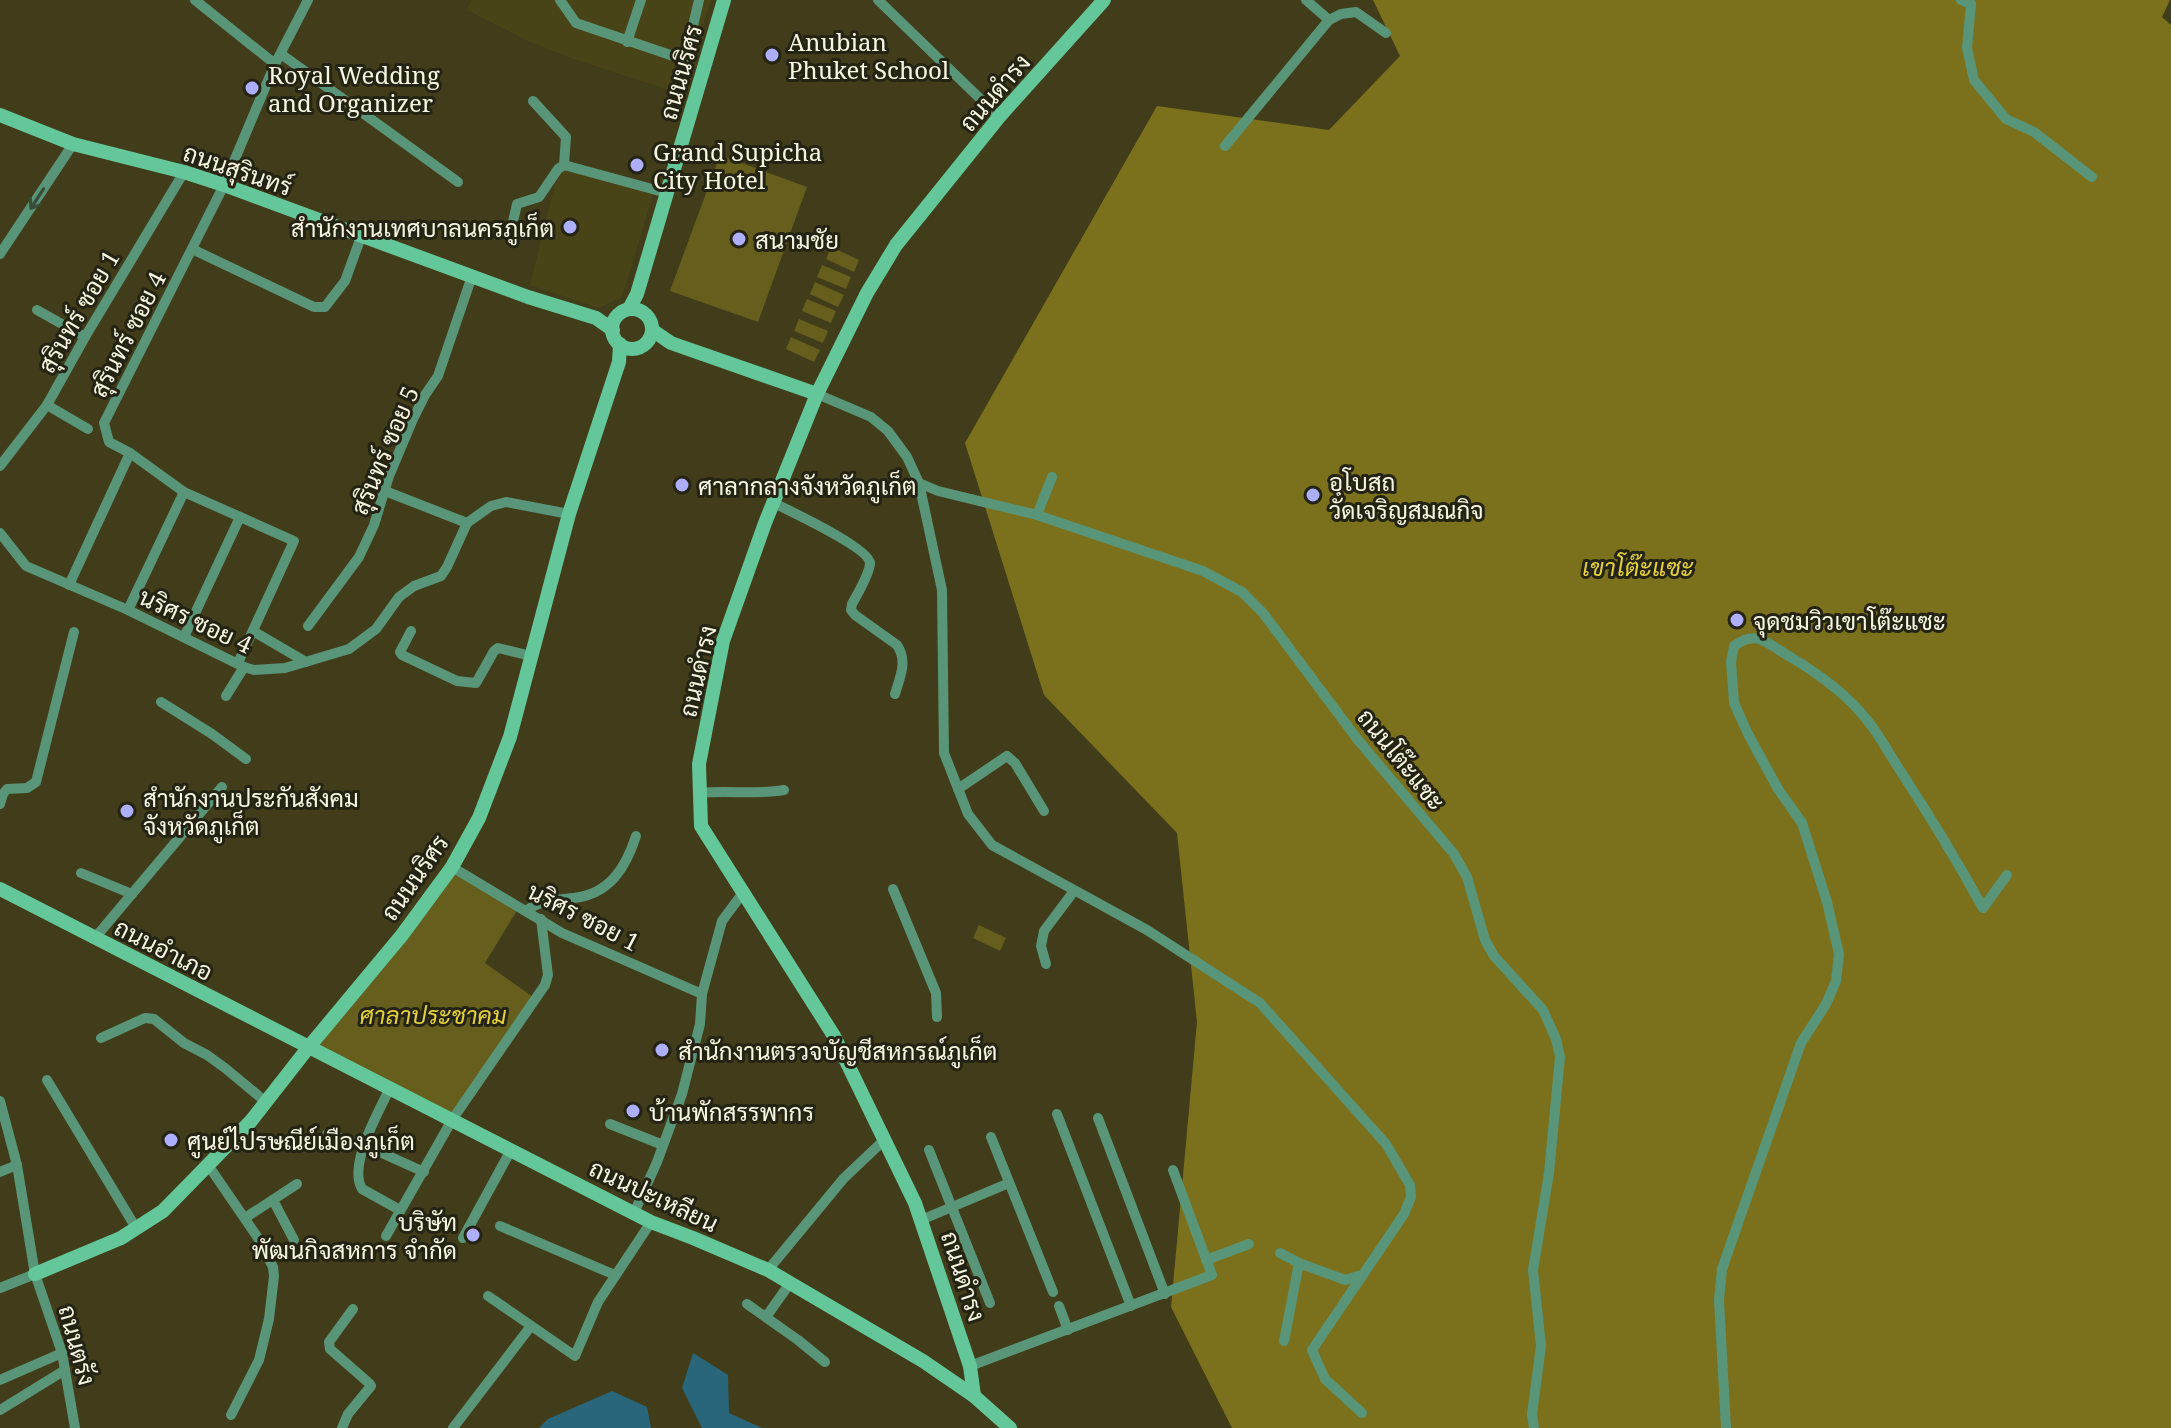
<svg xmlns="http://www.w3.org/2000/svg" width="2171" height="1428" font-family="'Noto Serif',Sarabun,serif">
<style>
.built{fill:#494418}
.green{fill:#655e1d}
.forest{fill:#7b711c}
.water{fill:#2a6679}
.lines{fill:none;stroke-linecap:round;stroke-linejoin:round}
.street{stroke:#599578;stroke-width:10}
.secondary{stroke:#63c79a;stroke-width:14}
.oneway{stroke:#374b37}
.poi-dot{fill:#adaffb;stroke:#252314;stroke-width:3}
.labels{text-anchor:middle;dominant-baseline:central;stroke-width:6;stroke-linejoin:round;paint-order:stroke}
.poi-label{font-size:24px;fill:#f8f6e2;stroke:#252314;text-anchor:start}
.street-label{font-size:24px;fill:#f8f6e2;stroke:#252314}
.park-label{font-size:24px;font-style:italic;fill:#e3d13d;stroke:#252314}
</style>
<rect width="100%" height="100%" fill="#413c19"/>
<g class="built">
<path d="M472 0H711L681 94 571 58 528 41 467 10Z"/>
<path d="M564 170 579 171 654 191 622 297 599 308 530 285 555 184Z"/>
</g>
<g class="green">
<path d="M720 155 807 187 758 322 670 291Z"/>
<path d="M831 247 859 260 854 272 826 259Z"/>
<path d="M822 265 851 277 846 289 817 277Z"/>
<path d="M815 282 844 295 838 307 810 294Z"/>
<path d="M807 299 836 311 831 323 802 311Z"/>
<path d="M799 319 828 331 823 343 794 331Z"/>
<path d="M791 337 820 350 814 362 786 349Z"/>
<path d="M455 873 518 909 485 963 533 997 451 1113 316 1045Z"/>
<path d="M979 925 1006 938 1000 951 973 938Z"/>
</g>
<path class="forest" d="M1373 0H2170L2162 17 2171 25V1428H1232L1171 1307 1197 1022 1177 833 1044 695 965 443 1157 106 1329 130 1400 56Z"/>
<g class="water">
<path d="M693 1353 728 1375 729 1413 762 1428H702L682 1388Z"/>
<path d="M612 1391 647 1407 651 1428H539L548 1419Z"/>
</g>
<g class="lines">
<g class="street">
<path d="M195 0 275 64"/>
<path d="M560 0 576 23 685 60 699 0"/>
<path d="M878 0 999 117"/>
<path d="M1306 0 1329 20"/>
<path d="M1961 0 1971 4 1967 48 1974 80 2006 119 2034 132 2092 177"/>
<path d="M627 42 641 0"/>
<path d="M281 54 458 182"/>
<path d="M533 101 566 137 564 165"/>
<path d="M1225 146 1329 20 1341 14 1356 12 1386 33"/>
<path d="M512 226 517 204 539 197 558 169 564 165 667 193"/>
<path d="M192 249 314 307H325L345 281 361 237"/>
<path d="M0 254 73 144"/>
<path d="M37 310 85 337"/>
<path d="M817 394 871 417 888 431 907 457 919 483 942 590 944 753 968 814 992 845 1147 930 1260 1003 1386 1144 1410 1185 1411 1197 1404 1214 1312 1350 1325 1379 1362 1413"/>
<path d="M47 405 88 429"/>
<path d="M0 466 47 405 85 337 184 172"/>
<path d="M919 483 938 491 1037 515 1203 571 1242 592 1263 613 1358 740 1454 854 1467 877 1485 940 1494 956 1543 1010 1556 1039 1560 1057 1549 1173 1533 1270 1541 1346 1532 1414 1534 1428"/>
<path d="M385 491 467 523"/>
<path d="M774 503C790 511 869 548 870 563 870 573 857 595 852 604L851 610 855 615 897 645C908 661 900 677 895 694"/>
<path d="M1037 515 1052 477"/>
<path d="M0 533 26 566 128 610 244 667 254 670 285 668 349 649 376 629 399 597 414 586 441 576 447 567 467 523 491 506 506 502 569 514"/>
<path d="M69 585 130 453"/>
<path d="M128 610 184 492"/>
<path d="M308 626 359 557 374 525 389 476 413 419 425 395 438 376 472 276"/>
<path d="M253 631 306 662"/>
<path d="M411 631 400 652 402 655 457 681 476 683 494 651 498 648 531 656"/>
<path d="M184 637 240 517"/>
<path d="M238 663 294 541 184 492 130 453 109 442 104 423 224 185 275 64 308 0"/>
<path d="M226 696 244 667"/>
<path d="M161 702 212 734 246 759"/>
<path d="M958 789 1007 756 1015 763 1044 811"/>
<path d="M700 793C728 790 755 795 784 790"/>
<path d="M0 804 3 794 7 789 27 788 36 782 74 632"/>
<path d="M452 867 562 933 702 994"/>
<path d="M81 873 132 894"/>
<path d="M893 889 936 993 937 1017"/>
<path d="M527 910C542 900 557 900 574 898 610 894 626 867 636 836"/>
<path d="M94 939 222 787"/>
<path d="M1046 964 1041 946 1044 931 1074 891"/>
<path d="M101 1038 145 1018 154 1019 184 1043 207 1055 225 1068 266 1102"/>
<path d="M47 1080 136 1228"/>
<path d="M389 1090C378 1113 348 1165 362 1189L400 1210"/>
<path d="M0 1101 17 1165 35 1274 62 1353 75 1428"/>
<path d="M1057 1114 1131 1306"/>
<path d="M1098 1118 1165 1294"/>
<path d="M610 1124 663 1145"/>
<path d="M327 1134 364 1145 424 1172"/>
<path d="M991 1137 1053 1292"/>
<path d="M929 1150 990 1303"/>
<path d="M208 1165 258 1238 273 1267 274 1276 269 1319 259 1360 231 1415"/>
<path d="M0 1172 17 1165"/>
<path d="M273 1200 294 1240"/>
<path d="M634 1213 657 1162 682 1094 700 1024 702 994 722 921 742 894"/>
<path d="M245 1218 297 1184"/>
<path d="M921 1220 1009 1183"/>
<path d="M500 1226 615 1275"/>
<path d="M386 1236 452 1120 545 985 548 975 541 919"/>
<path d="M463 1238 511 1150"/>
<path d="M1280 1253 1299 1263 1345 1280 1361 1275"/>
<path d="M1206 1260 1249 1244"/>
<path d="M768 1270 844 1178 884 1140"/>
<path d="M0 1288 35 1274"/>
<path d="M488 1296 575 1356 598 1302 651 1222"/>
<path d="M747 1304 798 1340 825 1362"/>
<path d="M1059 1306 1068 1330"/>
<path d="M766 1317 790 1283"/>
<path d="M1284 1341 1299 1263"/>
<path d="M970 1366 1212 1275 1173 1170"/>
<path d="M0 1380 62 1353"/>
<path d="M0 1410 65 1370"/>
<path d="M342 1428 348 1414 371 1386 370 1384 330 1349 329 1342 353 1309"/>
<path d="M453 1428 531 1326"/>
<path d="M1726 1428 1719 1300 1722 1269 1801 1043 1826 1004 1836 981 1839 954 1827 902 1802 823 1778 789 1748 734 1734 703 1731 662 1734 646C1756 629 1767 643 1787 655 1816 672 1847 694 1867 720 1880 736 1890 755 1901 772 1930 816 1957 861 1983 908L2007 875"/>
</g>
<g class="secondary">
<path d="M0 115 73 144 184 172 224 185 528 297 596 318 613 330"/>
<path d="M629 309 637 294 724 0"/>
<circle cx="632" cy="329" r="20"/>
<path d="M652 330 671 343 817 394"/>
<path d="M0 889 651 1222 693 1238 768 1270 790 1283 923 1361 974 1396 1010 1428"/>
<path d="M35 1274 121 1238 163 1211 251 1121 308 1048 402 935 452 867 479 818 510 737 569 514 619 362 620 344"/>
<path d="M974 1396 970 1366 915 1203 834 1036 701 826 699 764 723 641 765 523 817 394 867 293 896 245 999 117 1104 0"/>
</g>
</g>
<defs><path id="oneway-shaft" d="M-6 0H5M1.5-3L5.5 0L1.5 3" fill="none" stroke-width="1.6" stroke-linecap="round" stroke-linejoin="round" transform="scale(2)"/></defs>
<use class="oneway" href="#oneway-shaft" transform="translate(37 199) rotate(123)"/>
<g class="poi-dot">
<circle cx="772" cy="55" r="8"/>
<circle cx="252" cy="88" r="8"/>
<circle cx="637" cy="165" r="8"/>
<circle cx="570" cy="227" r="8"/>
<circle cx="739" cy="239" r="8"/>
<circle cx="682" cy="485" r="8"/>
<circle cx="1313" cy="495" r="8"/>
<circle cx="1737" cy="620" r="8"/>
<circle cx="127" cy="811" r="8"/>
<circle cx="662" cy="1050" r="8"/>
<circle cx="633" cy="1111" r="8"/>
<circle cx="171" cy="1140" r="8"/>
<circle cx="473" cy="1235" r="8"/>
</g>
<g class="labels">
<g class="poi-label">
<text x="788" y="41">Anubian<tspan x="788" dy="28">Phuket School</tspan></text>
<text x="268" y="74">Royal Wedding<tspan x="268" dy="28">and Organizer</tspan></text>
<text x="653" y="151">Grand Supicha<tspan x="653" dy="28">City Hotel</tspan></text>
<text x="554" y="227" text-anchor="end">สำนักงานเทศบาลนครภูเก็ต</text>
<text x="755" y="239">สนามชัย</text>
<text x="1329" y="481">อุโบสถ<tspan x="1329" dy="28">วัดเจริญสมณกิจ</tspan></text>
<text x="698" y="485">ศาลากลางจังหวัดภูเก็ต</text>
<text x="1753" y="620">จุดชมวิวเขาโต๊ะแซะ</text>
<text x="143" y="797">สำนักงานประกันสังคม<tspan x="143" dy="28">จังหวัดภูเก็ต</tspan></text>
<text x="678" y="1050">สำนักงานตรวจบัญชีสหกรณ์ภูเก็ต</text>
<text x="649" y="1111">บ้านพักสรรพากร</text>
<text x="187" y="1140">ศูนย์ไปรษณีย์เมืองภูเก็ต</text>
<text x="457" y="1221" text-anchor="end">บริษัท<tspan x="457" dy="28">พัฒนกิจสหการ จำกัด</tspan></text>
</g>
<g class="street-label">
<text transform="translate(680 72) rotate(-74)">ถนนนริศร</text>
<text transform="translate(994 92) rotate(-49)">ถนนดำรง</text>
<text transform="translate(238 169) rotate(19)">ถนนสุรินทร์</text>
<text transform="translate(78 311) rotate(-60)">สุรินทร์ ซอย 1</text>
<text transform="translate(127 334) rotate(-63)">สุรินทร์ ซอย 4</text>
<text transform="translate(384 450) rotate(-67)">สุรินทร์ ซอย 5</text>
<text transform="translate(196 620) rotate(25)">นริศร ซอย 4</text>
<text transform="translate(697 671) rotate(-77)">ถนนดำรง</text>
<text transform="translate(1402 759) rotate(51)">ถนนโต๊ะแซะ</text>
<text transform="translate(414 877) rotate(-55)">ถนนนริศร</text>
<text transform="translate(584 916) rotate(27)">นริศร ซอย 1</text>
<text transform="translate(164 949) rotate(27)">ถนนอำเภอ</text>
<text transform="translate(654 1195) rotate(25)">ถนนปะเหลียน</text>
<text transform="translate(964 1276) rotate(72)">ถนนดำรง</text>
<text transform="translate(78 1345) rotate(75)">ถนนตรัง</text>
</g>
<g class="park-label">
<text x="1638" y="566">เขาโต๊ะแซะ</text>
<text x="433" y="1014">ศาลาประชาคม</text>
</g>
</g>
</svg>
